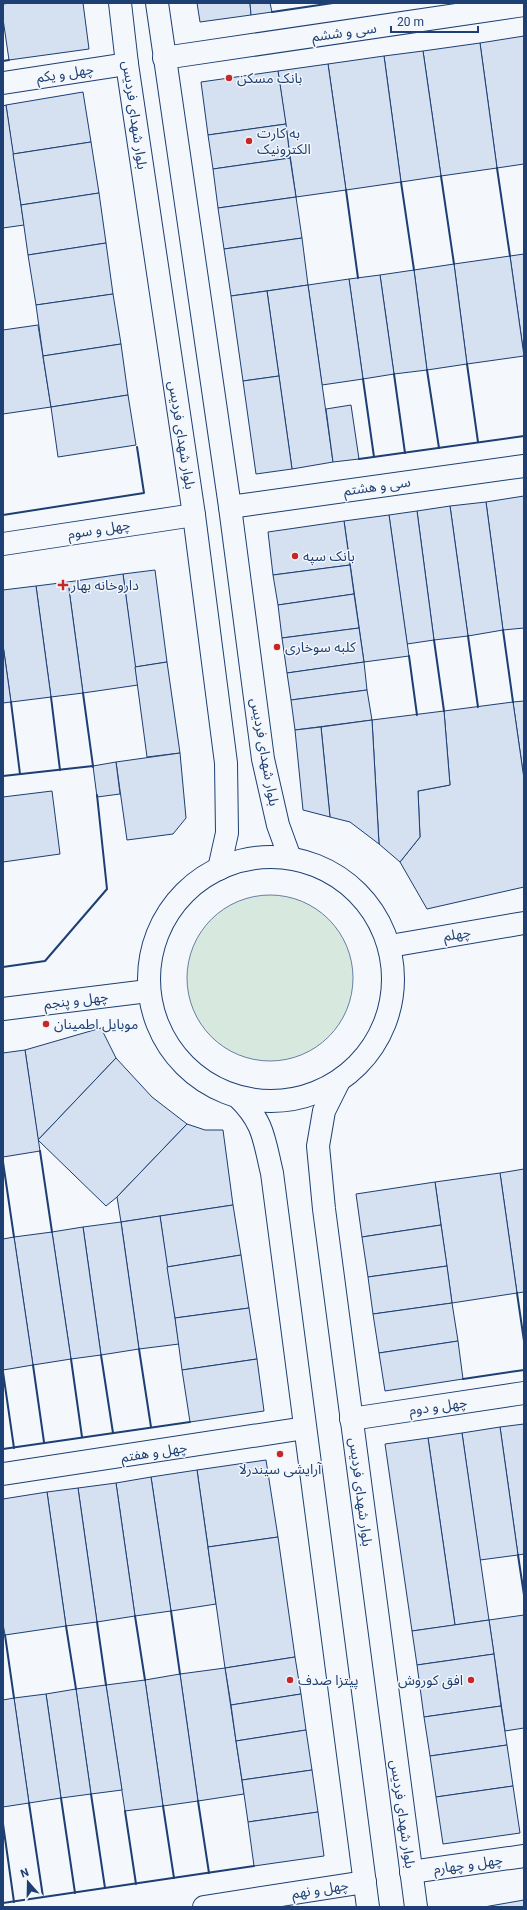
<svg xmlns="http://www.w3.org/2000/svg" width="527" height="1910" font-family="Roboto,'Noto Sans Arabic',sans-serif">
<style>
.green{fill:#d7e8df;stroke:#687fa3}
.building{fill:#d5e0f0;stroke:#1d3f73}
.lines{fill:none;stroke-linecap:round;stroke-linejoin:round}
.minor-casing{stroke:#1d3f73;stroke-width:24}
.major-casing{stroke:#1d3f73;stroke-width:24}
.minor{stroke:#f4f7fb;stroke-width:22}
.major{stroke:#f4f7fb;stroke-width:22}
.wall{stroke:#1d3f73;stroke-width:2}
.poi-dot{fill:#c62828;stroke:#f4f7fb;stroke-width:1.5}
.labels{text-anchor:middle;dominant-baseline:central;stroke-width:3;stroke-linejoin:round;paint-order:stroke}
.street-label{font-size:14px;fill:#1d3f73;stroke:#f4f7fb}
.poi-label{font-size:14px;fill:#1d3f73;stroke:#f4f7fb;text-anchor:start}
</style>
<rect width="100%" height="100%" fill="#f4f7fb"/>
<circle class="green" cx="270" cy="978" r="83"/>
<g class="building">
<path d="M10 3H83L89 49 9 60 3 19V4Z"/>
<path d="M197 3H250L251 15 200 22Z"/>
<path d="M250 3H270L272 12 251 15Z"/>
<path d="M524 36V164L497 168 480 43Z"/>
<path d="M480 43 497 168 441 176 423 51Z"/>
<path d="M423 51 441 176 401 182 384 56Z"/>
<path d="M384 56 401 182 346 190 328 64Z"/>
<path d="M328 64 346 190 296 197 278 71Z"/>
<path d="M278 71 286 124 208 135 201 82Z"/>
<path d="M83 92 91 142 13 154 6 105Z"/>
<path d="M6 105 24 225 3 228V106Z"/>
<path d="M286 124 290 158 213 169 208 135Z"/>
<path d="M91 142 99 193 21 205 13 154Z"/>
<path d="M290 158 296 197 218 208 213 169Z"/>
<path d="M99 193 106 243 28 255 21 205Z"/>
<path d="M296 197 302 238 224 249 218 208Z"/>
<path d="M302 238 308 285 231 296 224 249Z"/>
<path d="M106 243 113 294 36 305 28 255Z"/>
<path d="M524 254V356L510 256Z"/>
<path d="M510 256 524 356 467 364 454 264Z"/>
<path d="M454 264 467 364 427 370 414 270Z"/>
<path d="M414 270 427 370 394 374 380 275Z"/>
<path d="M380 275 394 374 363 379 349 279Z"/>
<path d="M349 279 363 379 322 385 308 285Z"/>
<path d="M308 285 333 462 292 469 267 291Z"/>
<path d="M267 291 279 376 243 381 231 296Z"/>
<path d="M113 294 121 344 43 356 36 305Z"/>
<path d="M38 325 51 407 3 414V330Z"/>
<path d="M121 344 128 395 51 407 43 356Z"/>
<path d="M279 376 292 469 256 474 243 381Z"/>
<path d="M128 395 136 445 58 457 51 407Z"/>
<path d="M351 405 359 459 333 462 326 409Z"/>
<path d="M524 496V628L503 630 486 502Z"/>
<path d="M486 502 503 630 468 636 450 506Z"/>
<path d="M450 506 468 636 434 640 417 511Z"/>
<path d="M417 511 434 640 407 644 389 515Z"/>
<path d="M389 515 409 656 364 662 344 521Z"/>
<path d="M344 521 350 565 273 575 268 532Z"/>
<path d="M350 565 354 594 278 605 273 575Z"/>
<path d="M155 570 167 662 135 667 123 574Z"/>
<path d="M123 574 138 685 83 693 68 582Z"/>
<path d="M68 582 83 693 51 697 36 586Z"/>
<path d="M36 586 51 697 11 702 3 645V590Z"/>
<path d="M354 594 359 628 282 638 278 605Z"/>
<path d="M359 628 364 662 287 673 282 638Z"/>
<path d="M3 645 11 702 3 703Z"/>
<path d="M167 662 180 753 147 757 135 667Z"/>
<path d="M364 662 367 690 291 700 287 673Z"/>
<path d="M367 690 372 720 295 730 291 700Z"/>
<path d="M524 701V779L513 702Z"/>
<path d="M513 702 524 779V887L427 909 400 862 420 837 418 791 450 785 444 711Z"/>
<path d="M444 711 450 785 418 791 420 837 400 862 379 844 372 720Z"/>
<path d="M372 720 379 844 350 822 330 817 321 727Z"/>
<path d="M321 727 330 817 303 810 295 730Z"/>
<path d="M180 753 186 818 173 834 127 840 116 762Z"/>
<path d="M116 762 120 794 97 797 93 766Z"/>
<path d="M52 791 60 854 3 862V797Z"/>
<path d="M101 1028 116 1058 38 1140 25 1050Z"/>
<path d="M25 1050 40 1151 3 1157V1053Z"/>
<path d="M116 1058 152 1097 187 1124 117 1197 106 1206 38 1140Z"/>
<path d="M187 1124 205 1130H223L233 1205 121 1222 117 1197Z"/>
<path d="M524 1169V1292L517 1293 500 1173Z"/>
<path d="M500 1173 517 1293 452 1303 435 1182Z"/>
<path d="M435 1182 441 1225 362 1237 356 1194Z"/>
<path d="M233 1205 241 1255 167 1267 160 1216Z"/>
<path d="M160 1216 179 1344 139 1349 121 1222Z"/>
<path d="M121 1222 139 1349 101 1355 83 1227Z"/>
<path d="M441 1225 447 1266 368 1277 362 1237Z"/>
<path d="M83 1227 101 1355 71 1359 52 1232Z"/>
<path d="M52 1232 71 1359 33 1365 14 1237Z"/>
<path d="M14 1237 33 1365 3 1370V1239Z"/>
<path d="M241 1255 249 1308 175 1318 167 1267Z"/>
<path d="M447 1266 452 1303 373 1314 368 1277Z"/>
<path d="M452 1303 458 1341 379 1353 373 1314Z"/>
<path d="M249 1308 257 1359 182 1370 175 1318Z"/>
<path d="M458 1341 463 1379 385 1391 379 1353Z"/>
<path d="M257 1359 264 1411 190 1422 182 1370Z"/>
<path d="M524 1424V1554L518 1555 500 1427Z"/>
<path d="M500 1427 518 1555 480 1560 462 1433Z"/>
<path d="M462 1433 489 1620 455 1625 428 1438Z"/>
<path d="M428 1438 455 1625 412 1631 385 1444Z"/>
<path d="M266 1460 278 1537 208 1547 197 1470Z"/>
<path d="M197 1470 216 1604 171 1611 151 1477Z"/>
<path d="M151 1477 171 1611 135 1616 116 1483Z"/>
<path d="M116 1483 135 1616 97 1622 78 1488Z"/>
<path d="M78 1488 97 1622 66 1626 47 1492Z"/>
<path d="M47 1492 66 1626 5 1635 3 1624V1499Z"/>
<path d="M278 1537 295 1657 225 1668 208 1547Z"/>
<path d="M524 1615V1728L505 1731 489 1620Z"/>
<path d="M489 1620 494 1654 417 1665 412 1631Z"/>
<path d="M494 1654 501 1706 424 1717 417 1665Z"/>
<path d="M295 1657 301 1694 231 1705 225 1668Z"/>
<path d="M225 1668 244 1794 198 1801 180 1674Z"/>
<path d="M180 1674 198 1801 163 1806 145 1680Z"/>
<path d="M145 1680 163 1806 125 1811 106 1685Z"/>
<path d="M106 1685 122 1790 91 1794 76 1689Z"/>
<path d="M76 1689 91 1794 61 1798 46 1694Z"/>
<path d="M46 1694 61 1798 29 1803 14 1698Z"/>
<path d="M301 1694 306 1730 236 1741 231 1705Z"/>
<path d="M14 1698 29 1803 3 1807V1700Z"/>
<path d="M501 1706 507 1745 430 1756 424 1717Z"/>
<path d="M306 1730 312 1770 242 1780 236 1741Z"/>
<path d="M507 1745 513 1786 436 1797 430 1756Z"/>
<path d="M312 1770 318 1812 248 1822 242 1780Z"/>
<path d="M513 1786 520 1833 443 1844 436 1797Z"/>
<path d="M318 1812 324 1856 254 1866 248 1822Z"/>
<path d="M524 1900V1907H484Z"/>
</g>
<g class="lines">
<g class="minor-casing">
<g id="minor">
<path d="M164 58 524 5"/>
<path d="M3 83 127 64"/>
<path d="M230 507 524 466"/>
<path d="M3 544 194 515"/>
<path d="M390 946 524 923"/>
<path d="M3 1009 148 991"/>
<path d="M351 1419 524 1393"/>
<path d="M3 1474 305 1428"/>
<path d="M411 1872 524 1856"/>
<path d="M204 1907 365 1882"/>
</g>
</g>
<g class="major-casing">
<g id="major">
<path d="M120 3 127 64 194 515 226 763 227 833 219 869"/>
<path d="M157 3 230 507 263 759 278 825 290 858"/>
<circle cx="271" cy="979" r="122"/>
<path d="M339 1081 324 1111 318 1146 324 1209 416 1907"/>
<path d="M238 1097C264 1122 264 1140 272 1173L368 1907"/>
</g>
</g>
<use href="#minor" class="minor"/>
<use href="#major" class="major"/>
<g class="wall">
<path d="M272 12 333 3"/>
<path d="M3 61 9 60"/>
<path d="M497 168 510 256"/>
<path d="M441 176 454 264"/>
<path d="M401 182 414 270"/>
<path d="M346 190 358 278"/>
<path d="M467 364 478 442"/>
<path d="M427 370 439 448"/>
<path d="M394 374 405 453"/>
<path d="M363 379 374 457"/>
<path d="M359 459 524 436"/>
<path d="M3 515 144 493 137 447"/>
<path d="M503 630 513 702"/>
<path d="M468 636 478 707"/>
<path d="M434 640 444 711"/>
<path d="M409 656 417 715"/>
<path d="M83 693 93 766"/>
<path d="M51 697 60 770"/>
<path d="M11 702 20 774"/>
<path d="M3 776 93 766V767"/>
<path d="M3 967 45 961 107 889 97 795"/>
<path d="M40 1151 52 1232"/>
<path d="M3 1162 14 1237"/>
<path d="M517 1293 524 1341"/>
<path d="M139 1349 151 1427"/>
<path d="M101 1355 113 1433"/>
<path d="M71 1359 82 1437"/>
<path d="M33 1365 44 1442"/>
<path d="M3 1372 14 1448"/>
<path d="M463 1379 524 1370"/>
<path d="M3 1449 190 1422"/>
<path d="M518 1555 524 1595"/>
<path d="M171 1611 180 1674"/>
<path d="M135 1616 145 1680"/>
<path d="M97 1622 106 1685"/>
<path d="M66 1626 76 1689"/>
<path d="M5 1635 14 1698"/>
<path d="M91 1794 105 1888"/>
<path d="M61 1798 75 1893"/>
<path d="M198 1801 209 1873"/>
<path d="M29 1803 43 1897"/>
<path d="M163 1806 174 1878"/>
<path d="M125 1811 136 1884"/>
<path d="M3 1824 14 1902"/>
<path d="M3 1903 254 1866"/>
</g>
</g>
<g class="poi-dot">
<circle cx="229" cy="78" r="4"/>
<circle cx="249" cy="141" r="4"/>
<circle cx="295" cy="556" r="4"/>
<path d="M61 579h4v4h4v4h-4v4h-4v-4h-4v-4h4z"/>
<circle cx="277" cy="647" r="4"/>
<circle cx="46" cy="1024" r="4"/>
<circle cx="280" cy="1454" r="4"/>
<circle cx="290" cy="1680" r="4"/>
<circle cx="471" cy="1680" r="4"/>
</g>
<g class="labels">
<g class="street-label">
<text transform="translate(344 32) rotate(-8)">سی و ششم</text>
<text transform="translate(65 73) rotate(-9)">چهل و یکم</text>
<text transform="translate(135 115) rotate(82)">بلوار شهدای فردیس</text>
<text transform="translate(182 435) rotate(81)">بلوار شهدای فردیس</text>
<text transform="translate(377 486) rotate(-8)">سی و هشتم</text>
<text transform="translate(99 529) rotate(-9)">چهل و سوم</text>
<text transform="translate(265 752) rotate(80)">بلوار شهدای فردیس</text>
<text transform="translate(457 934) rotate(-9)">چهلم</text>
<text transform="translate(76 1000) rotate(-7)">چهل و پنجم</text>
<text transform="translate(438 1406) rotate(-8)">چهل و دوم</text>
<text transform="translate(154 1452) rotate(-9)">چهل و هفتم</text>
<text transform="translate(361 1492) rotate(83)">بلوار شهدای فردیس</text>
<text transform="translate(403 1814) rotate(82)">بلوار شهدای فردیس</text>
<text transform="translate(468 1864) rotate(-8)">چهل و چهارم</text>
<text transform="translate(320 1889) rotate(-9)">چهل و نهم</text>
</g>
<g class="poi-label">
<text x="237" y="78">بانک مسکن</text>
<text x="257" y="133">به کارت<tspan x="257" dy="16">الکترونیک</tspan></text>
<text x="303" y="556">بانک سپه</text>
<text x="71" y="585">داروخانه بهار</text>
<text x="285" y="647">کلبه سوخاری</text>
<text x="54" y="1024">موبایل اطمینان</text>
<text x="280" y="1469" text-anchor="middle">آرایشی سیندرلا</text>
<text x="298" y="1680">پیتزا صدف</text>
<text x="463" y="1680" text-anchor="end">افق کوروش</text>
</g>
</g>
<rect width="527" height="1910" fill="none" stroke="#1d3f73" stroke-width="8"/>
<g transform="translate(28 1882) rotate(340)" stroke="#f4f7fb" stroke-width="3" paint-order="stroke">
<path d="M0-3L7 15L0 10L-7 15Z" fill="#1d3f73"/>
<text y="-6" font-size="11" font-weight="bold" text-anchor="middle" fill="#1d3f73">N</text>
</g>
<path d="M391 26v6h87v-6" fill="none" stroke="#1d3f73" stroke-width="2"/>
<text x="397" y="26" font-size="12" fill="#1d3f73" stroke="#f4f7fb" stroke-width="3" paint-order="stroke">20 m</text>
</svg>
